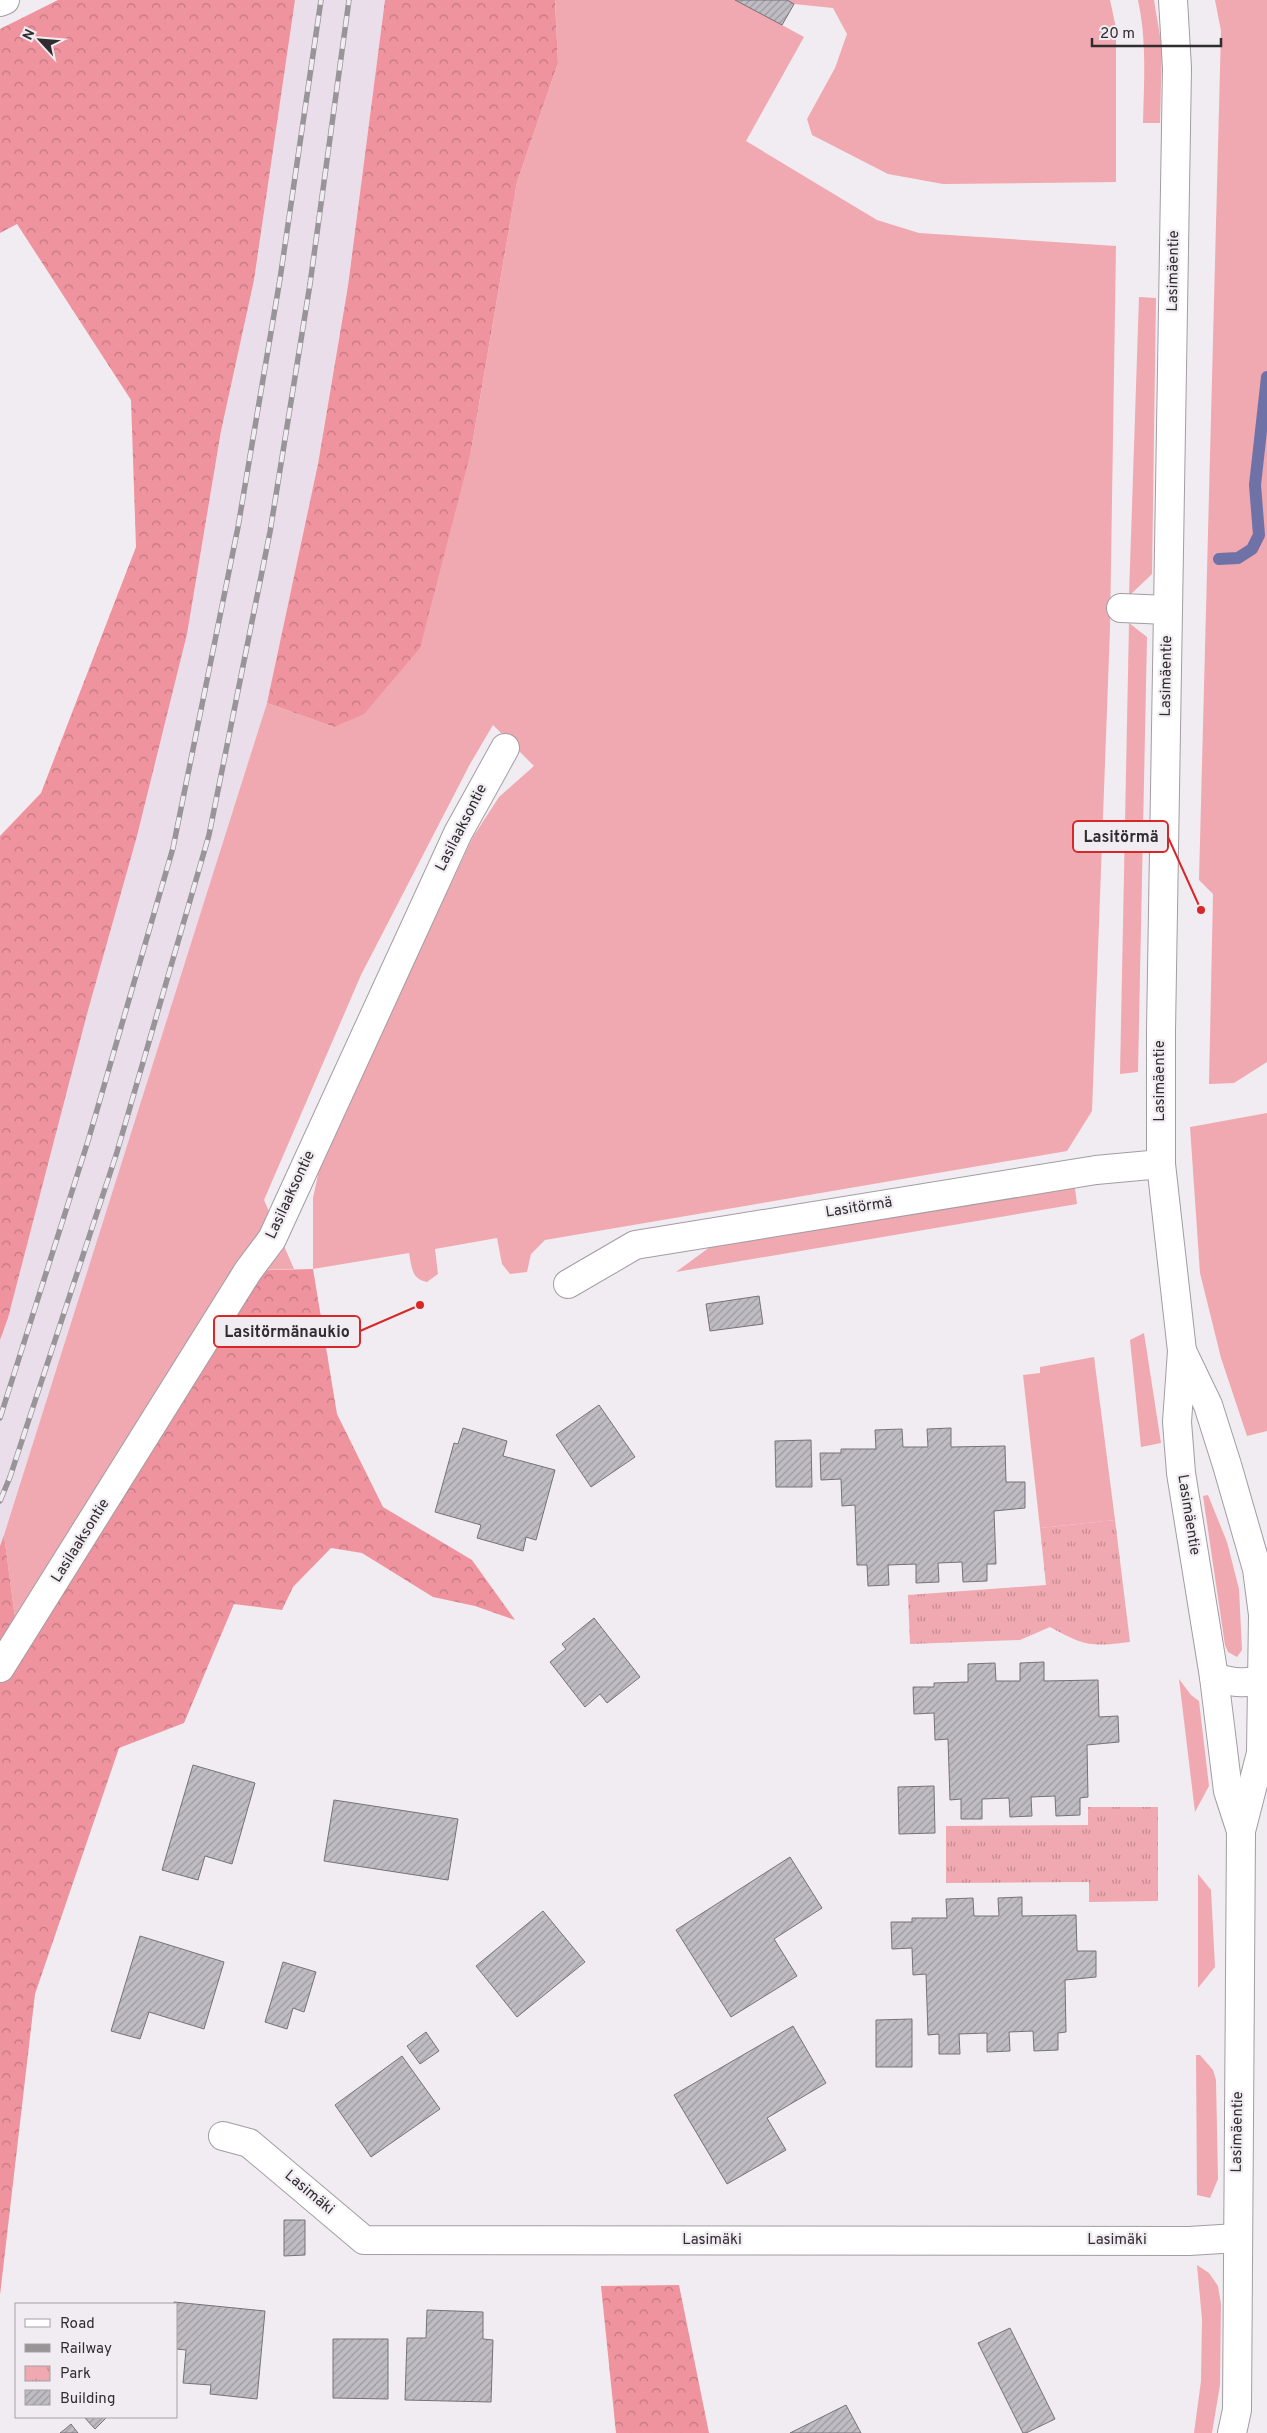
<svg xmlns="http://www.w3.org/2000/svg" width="1267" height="2433" font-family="Overpass,sans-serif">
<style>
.built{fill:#eadeea}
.green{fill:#f0a9b0}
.forest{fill:url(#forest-crowns)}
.park{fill:url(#park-tufts)}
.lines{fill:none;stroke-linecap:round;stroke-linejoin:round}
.stream{stroke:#6f72a7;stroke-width:12}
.building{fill:url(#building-hatch);stroke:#757279}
.minor-casing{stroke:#a29da2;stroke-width:30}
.major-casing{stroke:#a29da2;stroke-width:30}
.minor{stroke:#fff;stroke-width:28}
.major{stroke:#fff;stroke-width:28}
.rail-casing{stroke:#989498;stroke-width:5.5}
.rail{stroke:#f1ecf1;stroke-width:4;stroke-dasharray:11;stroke-linecap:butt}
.labels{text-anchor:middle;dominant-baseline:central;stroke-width:4.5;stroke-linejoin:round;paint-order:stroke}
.street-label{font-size:15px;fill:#2f2d2f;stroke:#f1ecf1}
.leader{fill:none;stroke:#d62828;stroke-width:2}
.callout-dot{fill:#d62828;stroke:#f1ecf1;stroke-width:2}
.callout{fill:#f1ecf1;stroke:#d62828;stroke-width:2}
.callout-label{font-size:16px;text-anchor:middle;font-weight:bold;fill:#2f2d2f}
</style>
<defs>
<pattern id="forest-crowns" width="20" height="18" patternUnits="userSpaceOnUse" patternTransform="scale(1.25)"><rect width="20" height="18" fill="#ef939e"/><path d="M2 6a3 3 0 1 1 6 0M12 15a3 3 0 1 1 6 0" fill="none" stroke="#c27881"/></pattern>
<pattern id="park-tufts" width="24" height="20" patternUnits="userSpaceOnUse" patternTransform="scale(1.25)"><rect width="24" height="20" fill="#f0a9b0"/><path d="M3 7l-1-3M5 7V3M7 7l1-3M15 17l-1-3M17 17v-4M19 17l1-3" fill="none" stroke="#c38a90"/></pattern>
<pattern id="building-hatch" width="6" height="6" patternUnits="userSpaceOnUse" patternTransform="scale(1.25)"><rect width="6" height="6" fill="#bfbdc3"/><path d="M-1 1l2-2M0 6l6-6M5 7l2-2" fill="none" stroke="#9c9a9f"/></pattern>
</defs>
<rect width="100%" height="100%" fill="#f1ecf1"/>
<path class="built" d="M295 0H385L348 286 318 464 267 703 168 1050 0 1546V1340L8 1318 87 1014 137 836 187 634 221 431 254 280Z"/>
<g class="green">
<path d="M555 0H1110L1116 28V182L943 184 888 174 812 135 807 119 835 68 847 34 833 8 794 4 782 25 804 37 746 141 877 220 919 233 1116 246 1110 629 1092 1111 1067 1151 545 1240 531 1254 527 1272 510 1274 502 1264 497 1238 435 1249 438 1274 427 1282C411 1279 412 1267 409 1253L313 1269V1198L319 1170 331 1139 473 837 499 797 534 766 493 725 470 764 361 975 264 1200 294 1269 229 1271 191 1347 15 1618 4 1535 267 703 334 727 471 451 517 182 558 63Z"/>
<path d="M1138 0H1154L1162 48 1160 123H1143C1144 83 1147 40 1138 0Z"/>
<path d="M1215 0H1267V1062L1234 1083 1209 1084 1213 894 1199 880 1221 31Z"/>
<path d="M1139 297 1156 298 1152 574 1129 596Z"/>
<path d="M1129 623 1147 637 1138 1072 1120 1074Z"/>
<path d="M1267 1113V1431L1247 1436 1221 1358 1200 1273 1190 1127Z"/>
<path d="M1075 1188 1077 1204 676 1272 714 1244Z"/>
<path d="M1144 1333 1161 1443 1141 1447 1130 1340Z"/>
<path d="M1094 1357 1115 1520 1040 1528 1023 1375 1040 1373V1367Z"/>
<path d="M1208 1495 1227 1542 1239 1589 1242 1650 1237 1657 1228 1652 1225 1645 1203 1496Z"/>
<path d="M1179 1679 1191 1695 1199 1701 1209 1786 1195 1812Z"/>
<path d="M1198 1874 1211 1890 1215 1967 1198 1988Z"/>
<path d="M1196 2055H1200L1213 2070 1216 2080 1218 2179 1210 2198 1197 2195Z"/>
<path d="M1197 2265 1209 2273 1218 2286 1221 2304 1220 2385 1212 2433H1194L1201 2381 1202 2319Z"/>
</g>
<g class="forest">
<path d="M58 0H295L254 280 221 431 187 634 137 836 87 1014 8 1318 0 1340V836L41 793 136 547 131 400 17 224 0 233V29Z"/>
<path d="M385 0H555L558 63 517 182 471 451 420 648 364 714 334 727 267 703 318 464 348 286Z"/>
<path d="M313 1269 337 1414 383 1507 472 1560 515 1620 475 1606 433 1597 362 1553 331 1548 293 1587 282 1610 234 1604 184 1723 119 1748 35 1994 0 2295V1546L4 1535 15 1618 191 1347 229 1271Z"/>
<path d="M679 2285 709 2433H616L601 2286Z"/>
</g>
<g class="park">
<path d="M1115 1520 1130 1642C1090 1647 1085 1646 1050 1627L1020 1640 910 1644 908 1595 1046 1585 1040 1528Z"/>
<path d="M1088 1807H1158V1901L1089 1902V1882L946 1883V1826L1088 1825Z"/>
</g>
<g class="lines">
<path class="stream" d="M1219 559 1238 558 1252 549 1259 535 1255 485 1267 377"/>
</g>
<g class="building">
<path d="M735 0H787L794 4 782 25Z"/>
<path d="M759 1296 763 1324 710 1331 706 1304Z"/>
<path d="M599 1405 635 1457 591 1487 556 1435Z"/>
<path d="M463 1428 507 1441 503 1456 555 1470 536 1540 526 1537 523 1551 477 1538 481 1525 435 1512 454 1443 458 1444Z"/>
<path d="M951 1428V1447L1005 1446 1006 1482H1025V1508L994 1511 996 1564H987V1581L963 1582 962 1562 938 1563 939 1582 916 1583V1564L888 1565 889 1585 868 1586 867 1565H857L855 1505 842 1506 841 1479 821 1480 820 1453H841V1449H876L875 1430 902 1429 903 1447H928L927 1429Z"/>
<path d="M811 1440 812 1487H776L775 1441Z"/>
<path d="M594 1618 640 1677 607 1703 600 1694 585 1707 550 1662 566 1649 562 1644Z"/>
<path d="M1044 1662V1681L1098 1680 1099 1717 1118 1716 1119 1742 1087 1745 1088 1797 1080 1798V1815L1056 1816 1055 1796 1031 1797 1032 1816 1010 1817 1009 1798 982 1799V1819H961V1799L950 1800 948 1739 935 1740 934 1713 914 1714 913 1687H934V1683L968 1682V1664L995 1663 996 1681H1020V1663Z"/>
<path d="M193 1765 255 1783 232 1864 205 1856 198 1880 162 1870Z"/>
<path d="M934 1786 935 1833 899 1834 898 1787Z"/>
<path d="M334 1800 458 1819 448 1880 324 1861Z"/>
<path d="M790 1857 822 1908 774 1939 797 1976 731 2017 676 1930Z"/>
<path d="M1022 1897V1916L1076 1915 1077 1951H1096V1977L1065 1980 1066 2032 1058 2033V2050L1034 2051 1033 2031 1009 2032 1010 2051 987 2052V2033L959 2034 960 2054H939V2034L928 2035 926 1974 913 1975 912 1948 892 1949 891 1922H912V1918H947L946 1899 973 1898 974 1916H999L998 1898Z"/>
<path d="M543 1911 585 1962 517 2017 476 1966Z"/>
<path d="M140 1936 224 1962 204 2029 149 2012 140 2039 111 2031Z"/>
<path d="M283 1962 316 1972 304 2012 293 2008 287 2029 265 2022Z"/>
<path d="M912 2019V2067H876V2020Z"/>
<path d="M793 2026 826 2083 767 2118 786 2150 727 2184 674 2095Z"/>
<path d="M426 2032 439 2051 420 2064 407 2046Z"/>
<path d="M402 2056 440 2109 371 2157 335 2105Z"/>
<path d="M284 2220H305V2255L284 2256Z"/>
<path d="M174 2302 265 2311 257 2399 210 2394 211 2385 183 2383 186 2350 176 2349V2304H174Z"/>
<path d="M427 2310 483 2312V2339L493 2340 491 2402 405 2400 407 2338H426Z"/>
<path d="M1010 2328 1055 2419 1026 2433H1023L978 2343Z"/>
<path d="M333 2339H388V2399L333 2398Z"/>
<path d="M846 2405 861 2433H790Z"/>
<path d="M84 2417H107L95 2429Z"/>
<path d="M71 2424 78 2433H60L64 2430Z"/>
</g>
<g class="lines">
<g class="minor-casing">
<g id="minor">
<path d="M1173 0 1177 68 1161 1031V1164L1182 1351 1177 1422 1181 1473 1214 1677 1228 1791 1241 1831"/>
<path d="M1121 608 1168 610"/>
<path d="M568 1284 635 1245 1096 1170 1161 1164"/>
<path d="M1183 1353 1208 1405 1227 1465 1257 1569 1263 1615 1261 1753 1241 1831 1237 2410 1232 2433"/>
<path d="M0 1668 248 1271 272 1239 458 833 505 748"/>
<path d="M1214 1677C1233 1683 1248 1685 1267 1677"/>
<path d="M223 2136 249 2143 364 2240 1189 2241 1237 2238"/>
</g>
</g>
<g class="major-casing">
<path id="major" d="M0 2 5 0"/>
</g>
<use href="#minor" class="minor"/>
<use href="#major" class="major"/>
<g class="rail-casing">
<g id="rail">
<path d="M0 1418 88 1141 173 848 238 527 280 279 321 0"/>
<path d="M0 1501 10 1477 117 1152 209 835 270 532 310 284 349 0"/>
</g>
</g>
<use href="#rail" class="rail"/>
</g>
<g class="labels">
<g class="street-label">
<text transform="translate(1174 271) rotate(-89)">Lasimäentie</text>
<text transform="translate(1167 676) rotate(-89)">Lasimäentie</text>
<text transform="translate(462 828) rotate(-63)">Lasilaaksontie</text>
<text transform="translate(1160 1081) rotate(-90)">Lasimäentie</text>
<text transform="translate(291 1195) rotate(-65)">Lasilaaksontie</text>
<text transform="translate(859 1208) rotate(-9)">Lasitörmä</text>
<text transform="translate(1188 1515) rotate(81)">Lasimäentie</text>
<text transform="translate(81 1541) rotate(-58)">Lasilaaksontie</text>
<text transform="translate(1238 2132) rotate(-89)">Lasimäentie</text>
<text transform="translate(309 2193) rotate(40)">Lasimäki</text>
<text x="712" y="2240">Lasimäki</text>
<text x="1117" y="2240">Lasimäki</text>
</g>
</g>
<path class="leader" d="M1201 910L1168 837M420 1305L360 1331"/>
<g class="callout-dot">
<circle cx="1201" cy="910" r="5"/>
<circle cx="420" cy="1305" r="5"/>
</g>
<g class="callout">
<rect x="1073" y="821" width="95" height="31" rx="5"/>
<rect x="214" y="1316" width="146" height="31" rx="5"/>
</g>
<g class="callout-label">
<text x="1121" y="842">Lasitörmä</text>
<text x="287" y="1337">Lasitörmänaukio</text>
</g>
<rect x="15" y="2303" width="162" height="115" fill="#f1ecf1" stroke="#a3a0a3"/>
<rect x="25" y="2319" width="25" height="8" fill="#ffffff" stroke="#a3a0a3"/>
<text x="60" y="2328" font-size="15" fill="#2f2d2f">Road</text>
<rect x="25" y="2344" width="25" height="8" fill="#989498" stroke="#a3a0a3"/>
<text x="60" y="2353" font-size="15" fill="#2f2d2f">Railway</text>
<rect x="25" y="2366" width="25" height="15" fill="url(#park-tufts)" stroke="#a3a0a3"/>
<text x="60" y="2378" font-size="15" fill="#2f2d2f">Park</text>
<rect x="25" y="2390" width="25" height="15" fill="url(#building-hatch)" stroke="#a3a0a3"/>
<text x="60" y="2403" font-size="15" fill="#2f2d2f">Building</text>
<g transform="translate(40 40) rotate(296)" stroke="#f1ecf1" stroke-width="4" paint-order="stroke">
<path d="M0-4L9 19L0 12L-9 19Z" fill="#2f2d2f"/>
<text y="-8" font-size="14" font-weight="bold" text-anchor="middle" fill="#2f2d2f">N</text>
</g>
<path d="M1092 38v8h129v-8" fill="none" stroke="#2f2d2f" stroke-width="2.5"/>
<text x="1100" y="38" font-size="15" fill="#2f2d2f" stroke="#f1ecf1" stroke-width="4" paint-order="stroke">20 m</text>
</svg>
